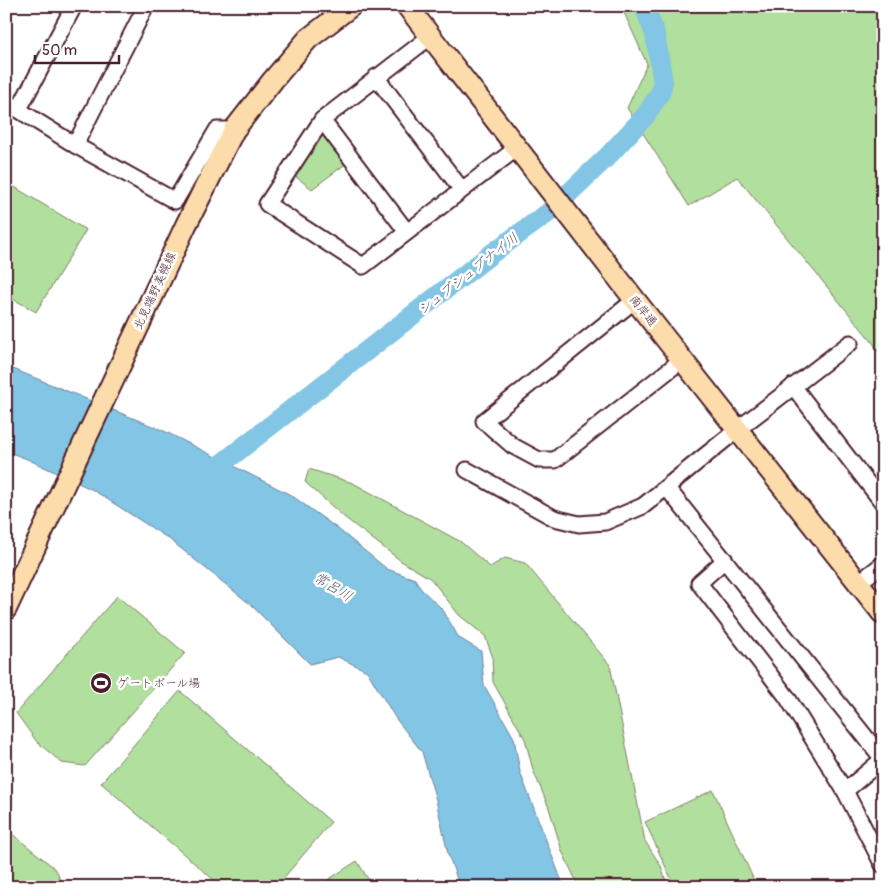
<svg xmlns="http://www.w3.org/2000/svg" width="889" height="893" font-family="Pangolin,'Klee One',sans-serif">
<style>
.green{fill:#b1df9e;stroke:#7e7f64}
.water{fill:#83c5e4;stroke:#6c839a}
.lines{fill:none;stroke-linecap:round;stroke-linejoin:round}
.river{stroke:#83c5e4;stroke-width:20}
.minor-casing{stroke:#4a1f2b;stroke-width:19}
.major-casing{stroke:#4a1f2b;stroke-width:24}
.minor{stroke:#fff;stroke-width:15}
.major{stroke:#fddcac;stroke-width:20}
.labels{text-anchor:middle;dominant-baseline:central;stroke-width:5;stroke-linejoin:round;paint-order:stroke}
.street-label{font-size:12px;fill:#4a1f2b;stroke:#fff}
.poi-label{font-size:12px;fill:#4a1f2b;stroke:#fff;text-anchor:start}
.water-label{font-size:14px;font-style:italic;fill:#5e596c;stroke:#fff}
</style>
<rect width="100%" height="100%" fill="#fff"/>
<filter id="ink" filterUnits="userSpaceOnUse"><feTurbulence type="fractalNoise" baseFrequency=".02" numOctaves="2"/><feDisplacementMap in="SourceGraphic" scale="10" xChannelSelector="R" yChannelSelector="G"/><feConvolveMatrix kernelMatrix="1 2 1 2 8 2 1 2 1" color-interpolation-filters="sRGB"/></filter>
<g filter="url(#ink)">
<g class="green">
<path d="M621 6H883V360L873 343 737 177 689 206 627 108 647 64Z"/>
<path d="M316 134 325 136 347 163 312 189 292 174Z"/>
<path d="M6 182 86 230 36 312 6 295Z"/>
<path d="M309 469 353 483 461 542 490 567 505 558 525 563 610 665 645 841 661 866 668 887H579L562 851 549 808 533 770 525 739 493 682 492 655 485 636 459 615 431 579 401 561 344 517 305 482Z"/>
<path d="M117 596 185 653 85 766 62 763 37 742 16 713Z"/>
<path d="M180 691 331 822 276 887H222L101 783Z"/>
<path d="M713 790 757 887H675L645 822Z"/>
<path d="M6 829 52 866 58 873 61 887H6Z"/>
<path d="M357 861 373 887H317Z"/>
</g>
<path class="water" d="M6 366 162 430 291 495 338 529 387 569 415 579 421 589 443 610 459 638 481 651 484 685 514 738 520 772 564 887H460L448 854 436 800 422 752 396 719 367 671 338 657 310 664 250 604 169 539 93 490 27 459 6 451Z"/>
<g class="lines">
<path class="river" d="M202 479 491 254 548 213 608 156 646 115 660 93 663 82 655 34 644 6"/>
<g class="minor-casing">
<g id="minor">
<path d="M431 36 322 120 267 204 363 266 517 148"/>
<path d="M376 77 462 190"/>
<path d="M6 102 75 145 175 201 217 130H234"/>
<path d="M19 109 74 6"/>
<path d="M322 120 407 232"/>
<path d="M75 145 146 6"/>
<path d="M635 300 484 421 513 446 539 460H555L683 359"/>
<path d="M793 386 883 503"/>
<path d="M467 470 554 518 579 524 605 522 643 506 738 429 850 343"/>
<path d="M667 488 883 759 845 791"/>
<path d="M725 560 699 583 787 697 845 791 883 865"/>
<path d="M858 583 883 564"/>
</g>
</g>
<g class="major-casing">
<g id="major">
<path d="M407 6 635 300 883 614"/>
<path d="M6 609 186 225 234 130 273 80 308 39 351 6"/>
</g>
</g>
<use href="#minor" class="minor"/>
<use href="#major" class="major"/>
</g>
</g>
<defs>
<g id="stadium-disc" transform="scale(1.125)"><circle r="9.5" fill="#4a1f2b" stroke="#fff"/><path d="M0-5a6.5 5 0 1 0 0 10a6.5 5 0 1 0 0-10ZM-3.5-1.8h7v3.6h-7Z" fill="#fff"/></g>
</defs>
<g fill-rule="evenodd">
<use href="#stadium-disc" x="101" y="683"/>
</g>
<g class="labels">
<g class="street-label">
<text transform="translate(155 291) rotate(-65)">北見端野美幌線</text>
<text transform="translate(643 311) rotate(51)">南岸通</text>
</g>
<g class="poi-label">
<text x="117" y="683">ゲートボール場</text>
</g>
<g class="water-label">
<text transform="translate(468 274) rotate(-38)">シュブシュブナイ川</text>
<text transform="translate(333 587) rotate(31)">常呂川</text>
</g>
</g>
<rect width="889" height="893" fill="none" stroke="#fff" stroke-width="25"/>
<rect x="12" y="12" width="864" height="868" fill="none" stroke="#4a1f2b" stroke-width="2" filter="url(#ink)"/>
<path d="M35 55v8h84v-8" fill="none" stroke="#4a1f2b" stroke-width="2.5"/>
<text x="42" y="55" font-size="15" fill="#4a1f2b" stroke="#ffffff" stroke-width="4" paint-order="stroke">50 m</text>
</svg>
